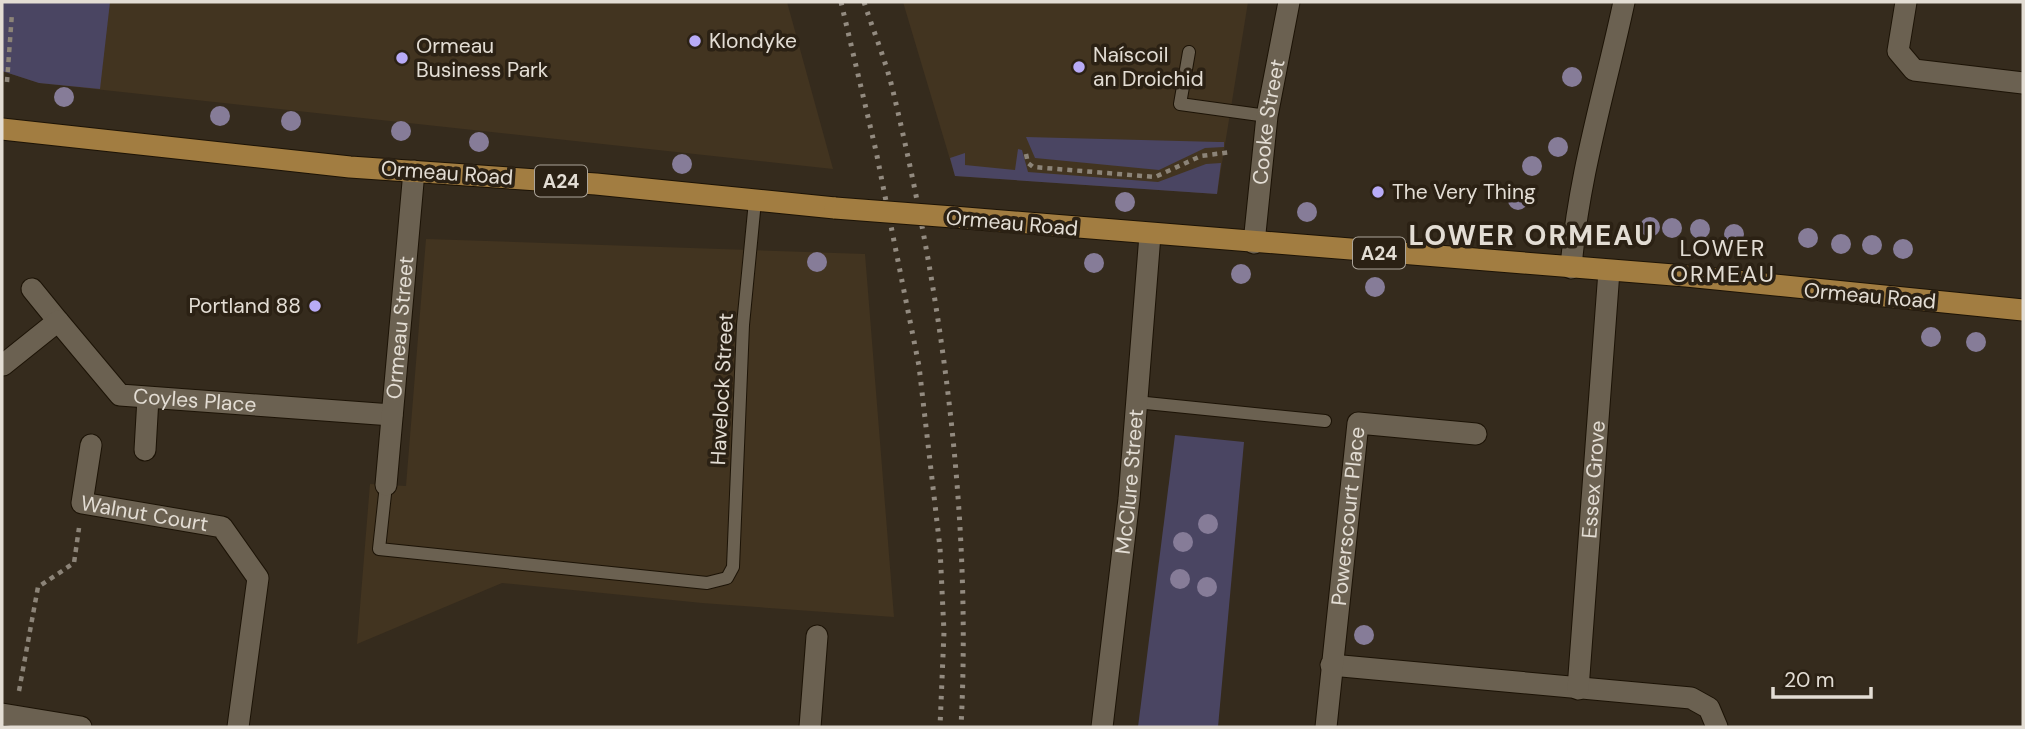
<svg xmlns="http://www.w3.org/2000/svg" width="2025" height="729" font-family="'DM Sans',sans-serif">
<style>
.built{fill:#423420}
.green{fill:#4a4562}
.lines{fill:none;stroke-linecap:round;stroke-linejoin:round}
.lane-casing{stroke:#1c1306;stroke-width:14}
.street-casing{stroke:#1c1306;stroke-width:23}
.primary-casing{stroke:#1c1306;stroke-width:23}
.path{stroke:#8c8478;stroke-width:4.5;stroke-dasharray:5 5;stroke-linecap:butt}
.lane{stroke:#6b6151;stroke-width:12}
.street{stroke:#6b6151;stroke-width:21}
.primary{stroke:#a27d41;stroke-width:21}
.rail{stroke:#938b80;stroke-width:5;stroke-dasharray:3.5 7;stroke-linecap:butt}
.primary-bridge-casing{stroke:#1c1306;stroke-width:23;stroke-linecap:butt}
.primary-bridge{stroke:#a27d41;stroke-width:21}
.tree{fill:#867c98}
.poi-dot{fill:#b8abf7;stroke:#2b2114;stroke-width:2.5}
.labels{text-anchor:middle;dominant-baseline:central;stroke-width:7;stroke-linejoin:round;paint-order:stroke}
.shield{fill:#2b2114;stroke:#aca59a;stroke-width:2}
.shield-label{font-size:19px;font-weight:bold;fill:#e3ddd4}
.poi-label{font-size:21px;fill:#e3ddd4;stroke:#2b2114;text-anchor:start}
.street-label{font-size:21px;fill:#e3ddd4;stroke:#2b2114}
.neighbourhood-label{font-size:23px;letter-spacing:2px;fill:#e3ddd4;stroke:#2b2114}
.district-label{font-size:28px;font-weight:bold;letter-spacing:2px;fill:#e3ddd4;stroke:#2b2114}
</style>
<rect width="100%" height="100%" fill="#352b1d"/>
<g class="built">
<path d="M2 2H787L833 169 39 83 2 71Z"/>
<path d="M903 2H1248L1217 194 955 176Z"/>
<path d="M426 239 865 254 894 617 702 603 502 583 357 644 370 484 406 486Z"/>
</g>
<g class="green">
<path d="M2 2H110L100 89 39 83 2 71Z"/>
<path d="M1026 137 1219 142H1224V147L1205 148 1159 170 1035 158Z"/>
<path d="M1018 149 1022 150 1028 172 1158 182 1206 164 1221 163 1217 194 955 176 950 158 965 153V165L1015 170Z"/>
<path d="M1175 435 1244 442 1218 727H1138Z"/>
</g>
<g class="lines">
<g class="lane-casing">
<g id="lane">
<path d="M1189 52 1180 104 1267 116"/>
<path d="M1136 402 1325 421"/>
<path d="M386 485 379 549 707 583 727 578 733 567 743 325 755 201"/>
</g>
</g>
<g class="street-casing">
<g id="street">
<path d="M1906 2 1898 51 1914 70 2023 83"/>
<path id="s1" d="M1254 243 1267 116 1289 2"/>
<path d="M1571 268C1578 177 1605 91 1624 2"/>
<path d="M32 289 58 321"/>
<path id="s2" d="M3 365 58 321 120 395 392 415"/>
<path id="s3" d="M91 445 82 503 222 527 258 578 238 727"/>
<path d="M145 450 148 398"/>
<path id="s4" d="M386 485 414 171"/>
<path d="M1331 665 1691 698 1709 708 1717 727"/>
<path id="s5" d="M1578 689 1609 271"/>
<path d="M2 714 81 727"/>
<path d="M810 727 817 636"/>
<path id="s6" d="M1102 727 1129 499 1150 235"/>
<path id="s7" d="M1326 727 1358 423 1476 434"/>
</g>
</g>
<g class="primary-casing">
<g id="primary">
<path d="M2 129 350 167 596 184 835 208"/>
<path d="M953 217 1686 276 2023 310"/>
</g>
</g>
<g class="path">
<path d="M7 82 12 13"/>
<path d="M1026 154 1028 163 1033 167 1155 177 1201 156 1231 152"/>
<path d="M19 691 38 587 74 563 79 528"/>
</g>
<use href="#lane" class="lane"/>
<use href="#street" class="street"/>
<use href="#primary" class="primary"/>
<g class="rail">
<path d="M841 2 876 151 919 366 940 548 944 632 940 727"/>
<path d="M864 2C873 30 885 59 892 87 942 294 972 515 961 727"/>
</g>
<g class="primary-bridge-casing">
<path id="primary-bridge" d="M835 208 953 217"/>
</g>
<use href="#primary-bridge" class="primary-bridge"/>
</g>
<g class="tree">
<circle cx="1572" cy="77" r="10"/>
<circle cx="64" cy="97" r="10"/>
<circle cx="220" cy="116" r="10"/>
<circle cx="291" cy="121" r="10"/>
<circle cx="401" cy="131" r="10"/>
<circle cx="479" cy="142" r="10"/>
<circle cx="1558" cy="147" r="10"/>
<circle cx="682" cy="164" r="10"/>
<circle cx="1532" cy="166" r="10"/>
<circle cx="1518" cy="200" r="10"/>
<circle cx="1125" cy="202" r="10"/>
<circle cx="1307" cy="212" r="10"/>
<circle cx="1650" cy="227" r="10"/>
<circle cx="1672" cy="228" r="10"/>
<circle cx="1700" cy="229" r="10"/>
<circle cx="1734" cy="234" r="10"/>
<circle cx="1808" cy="238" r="10"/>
<circle cx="1841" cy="244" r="10"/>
<circle cx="1872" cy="245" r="10"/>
<circle cx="1903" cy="249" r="10"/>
<circle cx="817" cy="262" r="10"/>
<circle cx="1094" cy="263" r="10"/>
<circle cx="1241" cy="274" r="10"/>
<circle cx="1375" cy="287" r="10"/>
<circle cx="1931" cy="337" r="10"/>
<circle cx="1976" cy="342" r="10"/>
<circle cx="1208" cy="524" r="10"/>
<circle cx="1183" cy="542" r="10"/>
<circle cx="1180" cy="579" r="10"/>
<circle cx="1207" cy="587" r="10"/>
<circle cx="1364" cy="635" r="10"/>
</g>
<g class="poi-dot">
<circle cx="695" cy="41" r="7"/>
<circle cx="402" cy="58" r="7"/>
<circle cx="1079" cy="67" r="7"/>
<circle cx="1378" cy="192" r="7"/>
<circle cx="315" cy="306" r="7"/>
</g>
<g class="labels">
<g class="shield">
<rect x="535" y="165.5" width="52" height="31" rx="5"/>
<rect x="1353" y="237.5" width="52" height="31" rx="5"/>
</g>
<g class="shield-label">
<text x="561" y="181">A24</text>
<text x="1379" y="253">A24</text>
</g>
<g class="poi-label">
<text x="709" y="41">Klondyke</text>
<text x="416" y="46">Ormeau<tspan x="416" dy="24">Business Park</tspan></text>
<text x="1093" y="55">Naíscoil<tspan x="1093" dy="24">an Droichid</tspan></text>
<text x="1392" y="192">The Very Thing</text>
<text x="301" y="306" text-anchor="end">Portland 88</text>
</g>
<g class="street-label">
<text stroke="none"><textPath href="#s1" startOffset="122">Cooke Street</textPath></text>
<text transform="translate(447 173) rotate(4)">Ormeau Road</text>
<text transform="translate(1012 223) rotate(5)">Ormeau Road</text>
<text transform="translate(1870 296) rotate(5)">Ormeau Road</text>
<text stroke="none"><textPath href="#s4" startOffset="158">Ormeau Street</textPath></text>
<text transform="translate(722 389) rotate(-87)">Havelock Street</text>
<text stroke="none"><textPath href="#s2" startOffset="242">Coyles Place</textPath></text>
<text stroke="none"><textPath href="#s5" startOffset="210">Essex Grove</textPath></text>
<text stroke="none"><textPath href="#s6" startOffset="247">McClure Street</textPath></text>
<text stroke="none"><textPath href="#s3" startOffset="122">Walnut Court</textPath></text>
<text stroke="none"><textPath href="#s7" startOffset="212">Powerscourt Place</textPath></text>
</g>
<g class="neighbourhood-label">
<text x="1723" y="248">LOWER<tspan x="1723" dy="26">ORMEAU</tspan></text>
</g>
<g class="district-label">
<text x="1532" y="235">LOWER ORMEAU</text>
</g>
</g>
<rect width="2025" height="729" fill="none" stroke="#e3ddd4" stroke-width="7"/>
<path d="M1773 687v10h98v-10" fill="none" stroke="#e3ddd4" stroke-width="3.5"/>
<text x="1784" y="687" font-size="21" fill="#e3ddd4" stroke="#2b2114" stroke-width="5" paint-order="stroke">20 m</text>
</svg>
